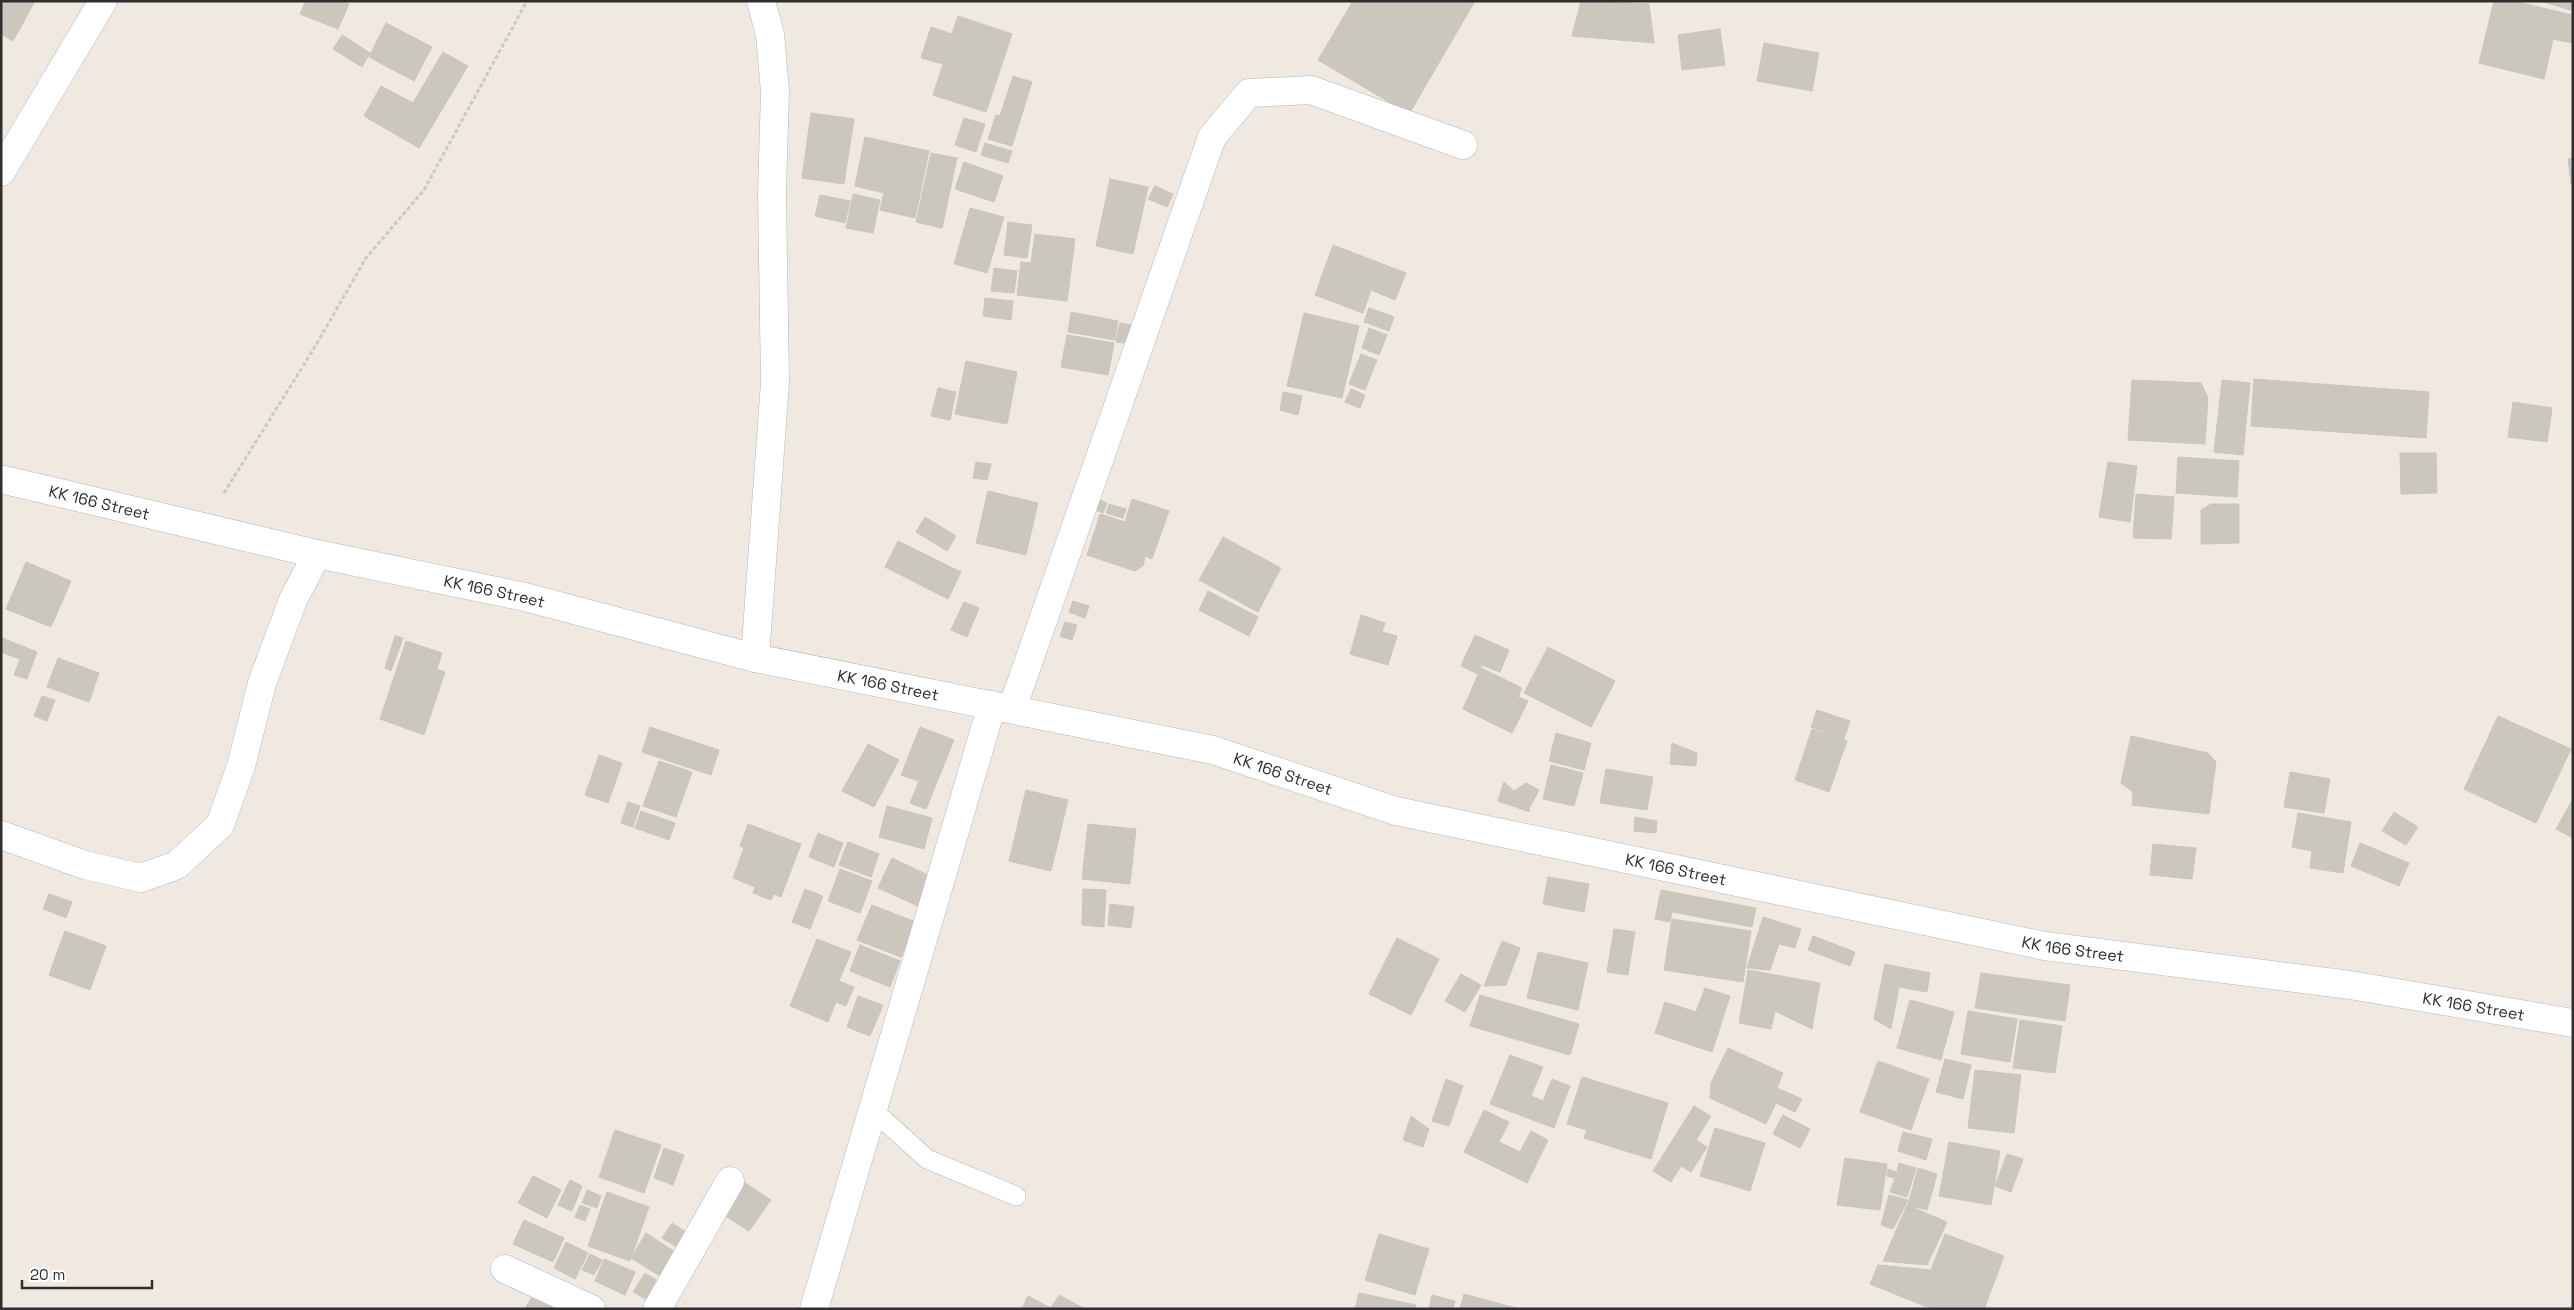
<svg xmlns="http://www.w3.org/2000/svg" width="2574" height="1310" font-family="'Space Grotesk',sans-serif">
<style>
.building{fill:#cbc7bf;stroke:#cbc5ba}
.lines{fill:none;stroke-linecap:round;stroke-linejoin:round}
.service-casing{stroke:#b4b7c1;stroke-width:20}
.minor-casing{stroke:#b4b7c1;stroke-width:29}
.tertiary-casing{stroke:#b4b7c1;stroke-width:29}
.path{stroke:#c9c9c9;stroke-width:3;stroke-dasharray:4 2.5;stroke-linecap:butt}
.service{stroke:#fff;stroke-width:19}
.minor{stroke:#fff;stroke-width:28}
.tertiary{stroke:#fff;stroke-width:28}
.labels{text-anchor:middle;dominant-baseline:central;stroke-width:4;stroke-linejoin:round;paint-order:stroke}
.street-label{font-size:16px;fill:#2e2e2e;stroke:#fff}
</style>
<rect width="100%" height="100%" fill="#efe9e1"/>
<g class="building">
<path d="M1 1H35L13 41 1 34Z"/>
<path d="M306 1H342L349 4 338 29 300 14Z"/>
<path d="M1353 1H1475L1409 114 1318 60Z"/>
<path d="M1581 1 1649 4 1654 43 1572 36Z"/>
<path d="M2494 1H2513L2573 15V43L2553 39 2544 79 2479 63Z"/>
<path d="M2541 1H2573V11Z"/>
<path d="M958 16 1012 34 986 112 933 95 943 64 921 58 931 27 952 34Z"/>
<path d="M386 23 432 47 414 81 369 57Z"/>
<path d="M1720 29 1725 65 1682 70 1678 35Z"/>
<path d="M342 35 370 53 362 67 333 49Z"/>
<path d="M1764 43 1819 53 1812 91 1757 81Z"/>
<path d="M443 52 468 66 419 148 364 116 381 86 413 103Z"/>
<path d="M1013 76 1032 82 1012 146 988 139 996 115 1000 116Z"/>
<path d="M811 113 854 119 844 184 802 178Z"/>
<path d="M964 118 985 124 976 152 955 145Z"/>
<path d="M865 137 929 151 915 218 880 210 884 193 855 186Z"/>
<path d="M985 143 1012 151 1008 163 981 155Z"/>
<path d="M931 153 957 158 942 228 916 222Z"/>
<path d="M2573 158V184H2571L2568 159Z"/>
<path d="M964 162 1003 176 994 202 955 189Z"/>
<path d="M1110 179 1148 187 1133 254 1096 246Z"/>
<path d="M1155 186 1173 194 1167 207 1148 199Z"/>
<path d="M853 194 880 200 873 233 846 228Z"/>
<path d="M820 195 850 201 845 223 815 216Z"/>
<path d="M970 208 1004 217 987 273 954 264Z"/>
<path d="M1008 222 1032 225 1027 258 1004 255Z"/>
<path d="M1035 234 1075 239 1067 301 1017 295 1021 262 1031 263Z"/>
<path d="M1333 245 1406 273 1395 300 1371 290 1363 313 1315 295Z"/>
<path d="M994 268 1017 271 1014 293 991 291Z"/>
<path d="M985 298 1013 301 1011 320 983 316Z"/>
<path d="M1369 308 1394 317 1389 331 1364 322Z"/>
<path d="M1071 312 1118 321 1115 340 1068 332Z"/>
<path d="M1304 313 1359 326 1342 398 1287 386Z"/>
<path d="M1120 323 1138 326 1134 344 1116 342Z"/>
<path d="M1369 328 1387 335 1379 355 1362 348Z"/>
<path d="M1067 335 1114 343 1108 375 1061 367Z"/>
<path d="M1361 354 1377 360 1365 390 1349 384Z"/>
<path d="M966 361 1017 372 1007 424 955 414Z"/>
<path d="M2254 379 2429 392 2426 438 2251 426Z"/>
<path d="M2132 380 2201 383 2208 398 2205 444 2128 440Z"/>
<path d="M2222 380 2250 383 2243 455 2214 452Z"/>
<path d="M938 388 956 392 950 420 931 416Z"/>
<path d="M1351 389 1365 395 1360 408 1345 402Z"/>
<path d="M1283 392 1302 396 1298 415 1280 410Z"/>
<path d="M2513 402 2552 408 2547 442 2508 437Z"/>
<path d="M2400 453H2436L2437 493 2401 494Z"/>
<path d="M2178 457 2239 461 2237 497 2176 493Z"/>
<path d="M976 462 991 464 987 480 973 478Z"/>
<path d="M2108 462 2137 466 2130 522 2099 517Z"/>
<path d="M988 491 1038 503 1026 555 976 543Z"/>
<path d="M2136 494 2174 497 2171 539 2133 538Z"/>
<path d="M1132 499 1169 511 1152 559 1145 556 1143 566 1135 571 1087 555 1100 514 1125 522Z"/>
<path d="M1100 500 1107 503 1103 513 1096 510Z"/>
<path d="M1109 504 1126 509 1123 518 1106 513Z"/>
<path d="M2211 504H2239V543L2201 544V510Z"/>
<path d="M925 517 956 536 947 551 916 532Z"/>
<path d="M1223 537 1281 568 1258 612 1199 580Z"/>
<path d="M898 541 961 572 948 599 885 567Z"/>
<path d="M26 562 71 581 51 627 6 609Z"/>
<path d="M1208 591 1258 617 1249 636 1199 610Z"/>
<path d="M1073 601 1089 606 1085 618 1069 612Z"/>
<path d="M964 602 979 608 967 637 951 630Z"/>
<path d="M1361 615 1385 623 1382 632 1397 636 1388 665 1350 654Z"/>
<path d="M1065 622 1077 625 1072 640 1060 636Z"/>
<path d="M1475 635 1509 650 1500 672 1482 665 1478 674 1461 666Z"/>
<path d="M395 636 403 638 391 671 385 668Z"/>
<path d="M2 638 37 652 27 679 14 675 20 659 1 652Z"/>
<path d="M406 641 442 653 437 669 445 672 424 735 380 719Z"/>
<path d="M1548 647 1615 681 1591 727 1524 693Z"/>
<path d="M58 658 99 673 89 702 47 687Z"/>
<path d="M1481 668 1522 688 1518 697 1528 701 1512 733 1463 709Z"/>
<path d="M42 696 55 700 47 721 34 716Z"/>
<path d="M1817 710 1850 721 1844 739 1811 727Z"/>
<path d="M2498 716 2571 749 2536 823 2464 789Z"/>
<path d="M650 727 719 750 711 775 642 752Z"/>
<path d="M920 727 954 740 926 809 910 803 919 781 901 775Z"/>
<path d="M1812 729 1847 741 1829 792 1795 780Z"/>
<path d="M1556 733 1591 743 1584 770 1549 761Z"/>
<path d="M2131 736 2208 753 2216 762 2209 814 2132 805 2133 792 2121 783Z"/>
<path d="M1672 743 1697 753 1696 766 1670 764Z"/>
<path d="M868 744 899 760 874 807 842 791Z"/>
<path d="M599 755 622 763 608 803 585 795Z"/>
<path d="M659 761 692 772 676 817 643 806Z"/>
<path d="M1551 765 1583 773 1574 806 1543 799Z"/>
<path d="M1606 769 1653 777 1647 810 1600 803Z"/>
<path d="M2290 772 2330 779 2324 813 2284 807Z"/>
<path d="M1504 782 1514 791 1526 783 1539 790 1529 809 1530 812 1498 801Z"/>
<path d="M1026 790 1068 800 1051 871 1009 861Z"/>
<path d="M2573 799V838L2556 829Z"/>
<path d="M628 802 640 806 633 827 621 823Z"/>
<path d="M887 806 932 818 924 849 879 837Z"/>
<path d="M641 811 675 823 669 840 635 828Z"/>
<path d="M2394 812 2418 827 2406 845 2382 831Z"/>
<path d="M2298 813 2351 822 2343 873 2310 868 2312 851 2292 847Z"/>
<path d="M1635 817 1657 821 1656 833 1634 831Z"/>
<path d="M748 824 801 844 781 897 774 894 771 900 753 893 755 887 733 878 744 848 740 846Z"/>
<path d="M1088 824 1136 829 1130 884 1082 879Z"/>
<path d="M818 833 843 843 834 867 809 857Z"/>
<path d="M848 842 879 854 871 877 839 865Z"/>
<path d="M2360 843 2409 863 2399 886 2351 866Z"/>
<path d="M2153 844 2196 848 2192 879 2150 875Z"/>
<path d="M892 858 932 877 918 906 878 888Z"/>
<path d="M840 869 872 881 860 913 828 901Z"/>
<path d="M1548 877 1589 884 1584 912 1543 904Z"/>
<path d="M805 889 823 896 810 929 792 922Z"/>
<path d="M1083 889 1106 890 1104 927 1082 925Z"/>
<path d="M1661 890 1756 908 1752 927 1672 912 1670 922 1655 919Z"/>
<path d="M49 894 72 902 66 918 43 909Z"/>
<path d="M1110 904 1134 907 1131 928 1108 925Z"/>
<path d="M872 905 916 922 901 957 857 940Z"/>
<path d="M1763 917 1801 929 1795 948 1779 944 1770 970 1747 968Z"/>
<path d="M1672 919 1751 931 1743 982 1664 970Z"/>
<path d="M1614 929 1635 932 1628 975 1607 972Z"/>
<path d="M65 931 106 946 90 990 49 975Z"/>
<path d="M1813 936 1855 952 1850 966 1808 950Z"/>
<path d="M1397 938 1439 959 1411 1015 1369 994Z"/>
<path d="M817 939 851 952 839 981 854 987 846 1006 836 1002 828 1022 790 1006Z"/>
<path d="M1502 941 1520 948 1506 985 1484 986Z"/>
<path d="M860 945 900 961 890 987 850 971Z"/>
<path d="M1538 952 1588 963 1578 1010 1527 998Z"/>
<path d="M1885 964 1930 973 1927 992 1899 987 1891 1029 1874 1019Z"/>
<path d="M1748 970 1820 983 1812 1029 1775 1011 1771 1029 1739 1023Z"/>
<path d="M1981 973 2070 985 2065 1021 1975 1008Z"/>
<path d="M1461 974 1481 985 1465 1012 1445 1001Z"/>
<path d="M1705 988 1730 996 1712 1052 1655 1033 1665 1002 1696 1012Z"/>
<path d="M1480 995 1579 1024 1570 1055 1470 1026Z"/>
<path d="M858 996 883 1005 870 1036 847 1027Z"/>
<path d="M1910 1000 1954 1012 1941 1060 1897 1048Z"/>
<path d="M1968 1011 2017 1019 2010 1062 1961 1054Z"/>
<path d="M2020 1020 2062 1026 2055 1073 2013 1068Z"/>
<path d="M1728 1048 1783 1073 1777 1088 1802 1099 1795 1112 1776 1103 1766 1124 1710 1098 1711 1083Z"/>
<path d="M1510 1055 1543 1067 1531 1096 1543 1101 1552 1079 1570 1086 1554 1128 1490 1104Z"/>
<path d="M1945 1059 1971 1065 1963 1099 1936 1092Z"/>
<path d="M1878 1061 1929 1079 1911 1130 1860 1112Z"/>
<path d="M1975 1070 2021 1075 2014 1133 1968 1128Z"/>
<path d="M1582 1077 1668 1103 1651 1159 1584 1138 1587 1130 1567 1124Z"/>
<path d="M1446 1079 1463 1086 1449 1126 1432 1121Z"/>
<path d="M1694 1106 1711 1116 1696 1140 1707 1147 1691 1172 1681 1166 1671 1182 1653 1171Z"/>
<path d="M1484 1110 1509 1122 1499 1142 1520 1152 1531 1131 1548 1140 1527 1183 1464 1152Z"/>
<path d="M1783 1115 1810 1129 1800 1148 1773 1134Z"/>
<path d="M1411 1116 1429 1129 1423 1147 1403 1140Z"/>
<path d="M1715 1128 1765 1143 1750 1191 1700 1176Z"/>
<path d="M615 1130 661 1145 644 1193 599 1177Z"/>
<path d="M1903 1132 1932 1139 1926 1160 1898 1151Z"/>
<path d="M1949 1142 2000 1151 1991 1205 1939 1196Z"/>
<path d="M664 1148 684 1155 673 1185 654 1178Z"/>
<path d="M2007 1154 2023 1159 2011 1192 1995 1186Z"/>
<path d="M1845 1158 1887 1164 1880 1210 1837 1205Z"/>
<path d="M1899 1163 1916 1168 1907 1197 1890 1192 1895 1178 1887 1176 1888 1169 1897 1172Z"/>
<path d="M1918 1168 1937 1174 1927 1210 1908 1205Z"/>
<path d="M533 1176 561 1190 547 1218 518 1203Z"/>
<path d="M570 1180 582 1186 572 1211 558 1205Z"/>
<path d="M742 1181 771 1200 749 1231 721 1213Z"/>
<path d="M587 1190 601 1196 597 1208 582 1203Z"/>
<path d="M607 1192 649 1207 630 1261 588 1246Z"/>
<path d="M1889 1195 1908 1200 1893 1229 1881 1225Z"/>
<path d="M580 1205 590 1209 585 1221 575 1217Z"/>
<path d="M1907 1205 1947 1222 1927 1265 1883 1261Z"/>
<path d="M524 1220 564 1238 553 1262 513 1244Z"/>
<path d="M672 1223 686 1232 677 1247 662 1238Z"/>
<path d="M646 1233 675 1252 660 1276 631 1258Z"/>
<path d="M1379 1234 1429 1249 1415 1295 1365 1280Z"/>
<path d="M1945 1234 2004 1256 1984 1309H1932L1870 1284 1878 1265 1931 1270Z"/>
<path d="M566 1242 588 1253 575 1279 554 1268Z"/>
<path d="M590 1254 602 1260 594 1275 582 1270Z"/>
<path d="M604 1259 635 1272 625 1295 595 1281Z"/>
<path d="M645 1273 659 1282 647 1300 633 1292Z"/>
<path d="M537 1288 564 1309H525Z"/>
<path d="M1359 1293 1416 1305 1415 1309H1355Z"/>
<path d="M1464 1294 1519 1309H1460Z"/>
<path d="M1059 1295 1085 1309H1022L1028 1296 1051 1308Z"/>
<path d="M1432 1295 1455 1301 1453 1309H1429Z"/>
</g>
<g class="lines">
<g class="service-casing">
<path id="service" d="M874 1111 927 1159 1016 1196"/>
</g>
<g class="minor-casing">
<g id="minor">
<path d="M1 172 103 1"/>
<path d="M755 658 775 382 772 193 775 91 770 34 761 1"/>
<path d="M1012 709 1212 137 1249 93 1311 90 1463 145"/>
<path d="M1 835 85 865 141 878 177 865 220 825 241 766 262 683 293 600 317 554"/>
<path d="M505 1269 591 1309"/>
<path d="M657 1309 730 1181"/>
<path d="M814 1309 992 705"/>
</g>
</g>
<g class="tertiary-casing">
<g id="tertiary">
<path id="s1" d="M1 479 317 554 525 597 755 658 1213 750 1396 811 2045 946 2350 985 2573 1023"/>
</g>
</g>
<path class="path" d="M224 493 313 350 366 258 424 190 527 1"/>
<use href="#service" class="service"/>
<use href="#minor" class="minor"/>
<use href="#tertiary" class="tertiary"/>
</g>
<g class="labels">
<g class="street-label">
<text stroke="none"><textPath href="#s1" startOffset="101">KK 166 Street</textPath></text>
<text stroke="none"><textPath href="#s1" startOffset="506">KK 166 Street</textPath></text>
<text stroke="none"><textPath href="#s1" startOffset="911">KK 166 Street</textPath></text>
<text stroke="none"><textPath href="#s1" startOffset="1316">KK 166 Street</textPath></text>
<text stroke="none"><textPath href="#s1" startOffset="1721">KK 166 Street</textPath></text>
<text stroke="none"><textPath href="#s1" startOffset="2126">KK 166 Street</textPath></text>
<text stroke="none"><textPath href="#s1" startOffset="2531">KK 166 Street</textPath></text>
</g>
</g>
<rect width="2574" height="1310" fill="none" stroke="#2e2e2e" stroke-width="5"/>
<path d="M22 1280v8h130v-8" fill="none" stroke="#2e2e2e" stroke-width="2.5"/>
<text x="30" y="1280" font-size="15" fill="#2e2e2e" stroke="#ffffff" stroke-width="4" paint-order="stroke">20 m</text>
</svg>
